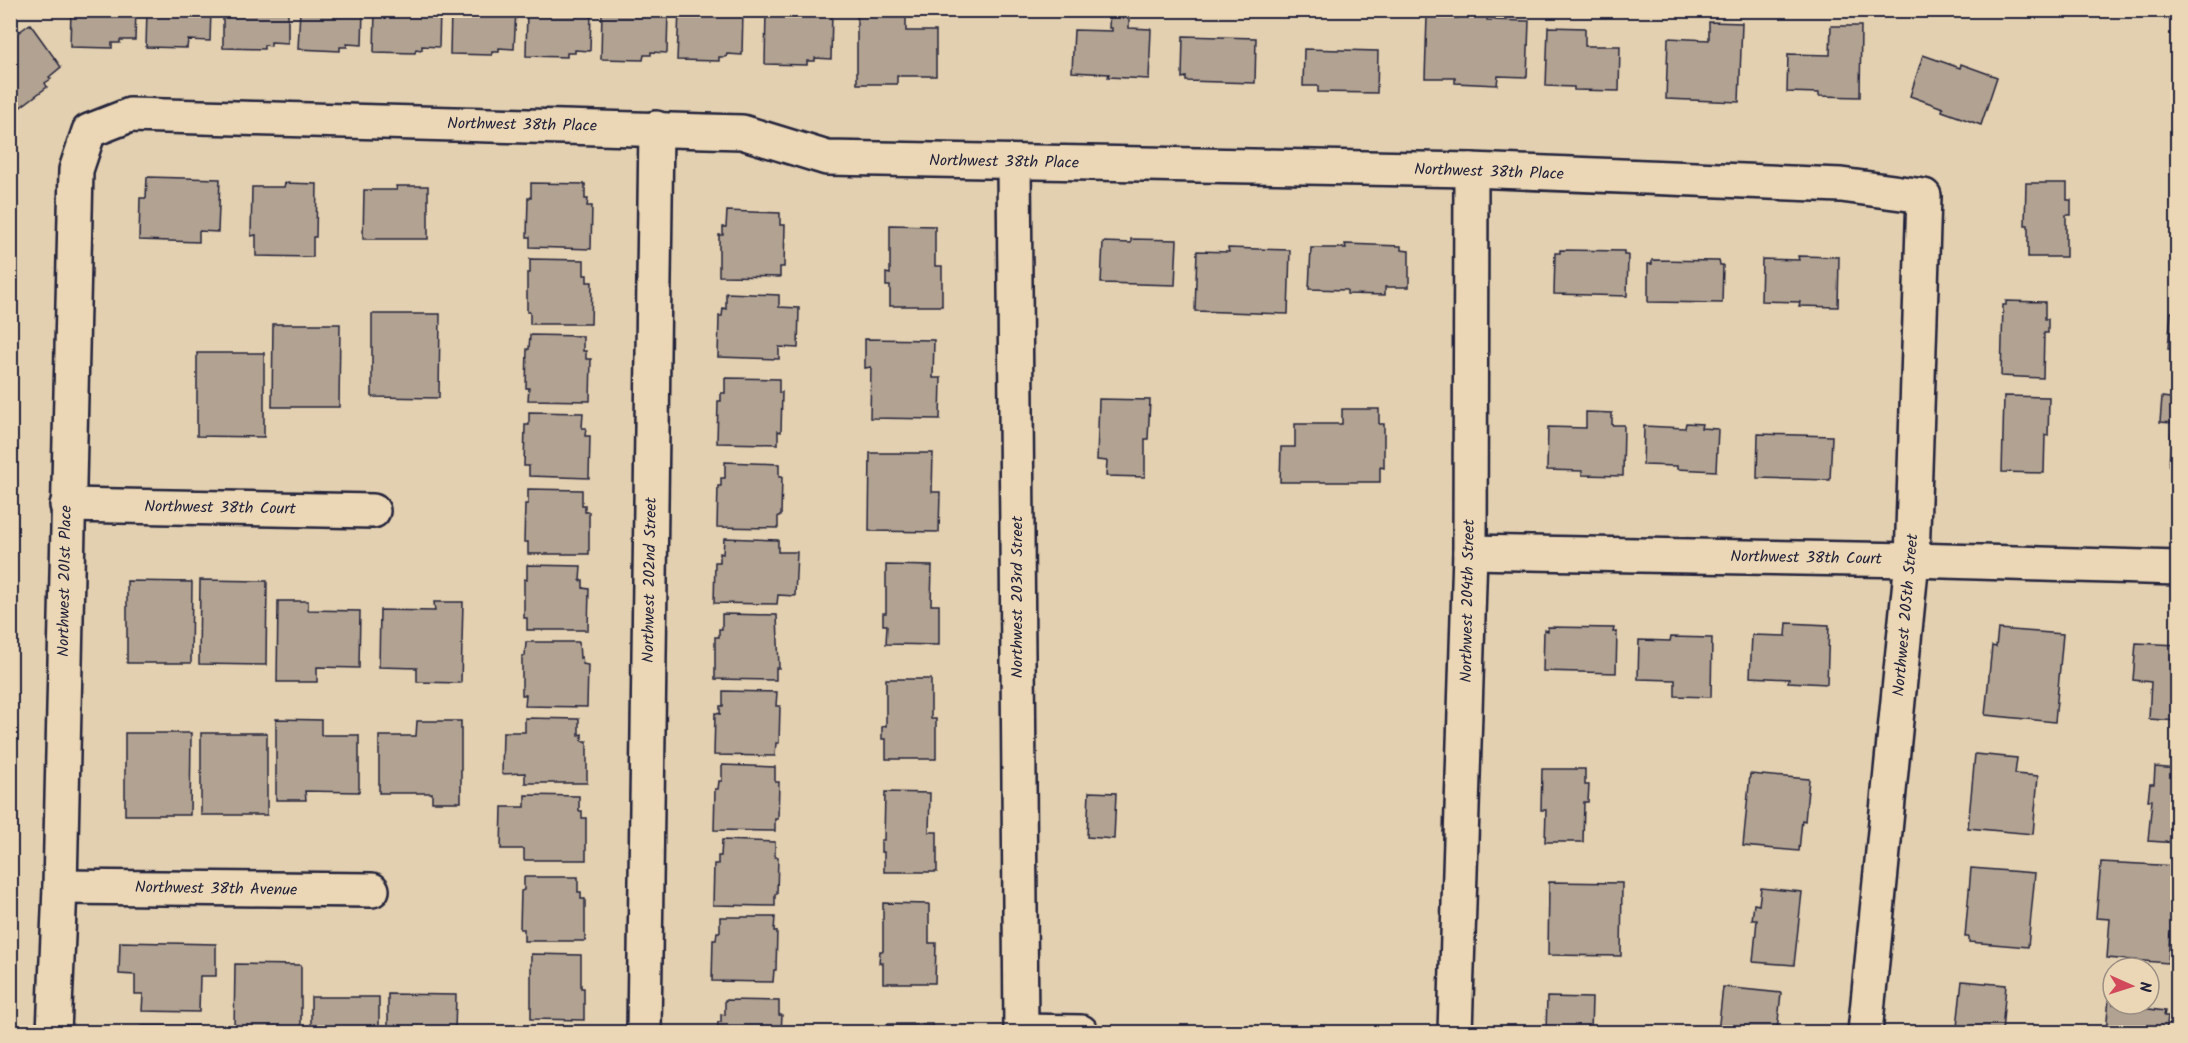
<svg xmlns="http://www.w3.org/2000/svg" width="2188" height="1043" font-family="Kalam,sans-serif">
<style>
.building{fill:#b1a291;stroke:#22223b;stroke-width:1.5}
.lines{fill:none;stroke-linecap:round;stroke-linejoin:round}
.minor-casing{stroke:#22223b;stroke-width:38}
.minor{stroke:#ebd7b5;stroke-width:33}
.labels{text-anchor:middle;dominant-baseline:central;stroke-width:4.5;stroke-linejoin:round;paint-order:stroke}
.street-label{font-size:16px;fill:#22223b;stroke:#ebd7b5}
</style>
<rect width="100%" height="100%" fill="#e3d0b0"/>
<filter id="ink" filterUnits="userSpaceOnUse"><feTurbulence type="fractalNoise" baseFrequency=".0167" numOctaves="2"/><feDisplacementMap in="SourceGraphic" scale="12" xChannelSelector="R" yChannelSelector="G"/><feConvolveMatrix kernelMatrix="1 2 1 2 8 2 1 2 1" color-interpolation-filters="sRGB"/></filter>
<g filter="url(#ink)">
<g class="building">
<path d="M71 10H136L135 40H120V43H112V48L70 47Z"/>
<path d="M147 10H211L210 41 188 40 187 48 146 47Z"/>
<path d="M223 10H288V43L271 42V46L264 45V49L223 48Z"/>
<path d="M300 10H363L362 45 347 44V47H340V51L298 49Z"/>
<path d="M375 10H440L439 47 422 46V50L416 49 415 53 374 52Z"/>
<path d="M451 10H516L514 49 499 48V52H492V55L450 54Z"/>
<path d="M527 10H591L590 51 575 50V53H567V57L526 56Z"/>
<path d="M602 10H668L667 53 651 52V55H644L643 60 601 59Z"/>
<path d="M679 10H743L742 55 727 54 726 57H719V61L677 60Z"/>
<path d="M766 10H832L831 59 815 58V61H807V65L765 64Z"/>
<path d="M857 10H906V31H936V76H897V84H857Z"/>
<path d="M1110 10H1129V28L1151 29 1149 79 1108 77 1109 74 1072 72 1074 30 1112 31V28H1109Z"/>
<path d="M1459 10H1487V20L1529 21 1527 77 1498 76 1497 85 1455 83V78H1425L1427 17 1458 18Z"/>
<path d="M1709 22 1742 23 1739 102 1666 99 1668 38 1709 40Z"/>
<path d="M30 24 61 67 49 77 51 79 45 83 47 87 14 112 10 107V33L17 29 19 32Z"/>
<path d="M1831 26H1861L1860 97 1819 96V93L1787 92 1788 54 1830 55Z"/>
<path d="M1548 27 1585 28V46H1620L1619 91 1574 90V87L1546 86Z"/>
<path d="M1183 36 1256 38 1255 83 1186 81V77L1182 78Z"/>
<path d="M1304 49 1378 51 1377 93 1318 92V86H1303Z"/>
<path d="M1923 55 1960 68 1961 64 1997 77 1981 125 1942 111 1943 108 1910 96Z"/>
<path d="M147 177 220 179 218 232 199 231V242L139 240 140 198H146Z"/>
<path d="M285 183 317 184 316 237H313V257L256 256V235L251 236 252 187H284Z"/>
<path d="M531 183 585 184V199H588L587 206H592L591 249 530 247V237H527L528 198H531Z"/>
<path d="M2026 183H2067V200H2071V215H2066V257H2028V225H2025Z"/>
<path d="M396 186H428V239H363L364 190H397Z"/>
<path d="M727 211 780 213V225H785L784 267H780V277L719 276V235H723V227H726Z"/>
<path d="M890 225 935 226V266H942V306H890V286H886V273L890 274Z"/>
<path d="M1131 239 1177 240 1175 285 1101 283 1103 242 1131 243Z"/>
<path d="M1345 244 1401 246V250L1409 251V287H1385V295L1347 294V290L1309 289 1311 248H1346Z"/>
<path d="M1228 248 1290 250 1288 314 1195 311 1197 251 1229 252Z"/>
<path d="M1560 250 1624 251V255H1628L1627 296 1554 294 1555 253H1560Z"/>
<path d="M1798 256 1839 257 1838 307 1799 306 1800 302 1761 301 1762 259 1799 260Z"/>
<path d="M530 259 584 260V275H587V282H592L591 324H530V312H527V273H530Z"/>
<path d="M1652 260 1719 261 1720 265H1723L1722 303 1648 302V264H1652Z"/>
<path d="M726 293 779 295V307L799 308 798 348 779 347V359L718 357 719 316H722L723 308 726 309Z"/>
<path d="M2006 301 2045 302V319H2048V333H2044L2043 378 2001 376 2003 305H2006Z"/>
<path d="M2171 312 2178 313V350L2168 349Z"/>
<path d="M372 314H440L439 398 372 397Z"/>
<path d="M273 324H340L339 407H272Z"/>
<path d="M530 335 583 336V351H586V359H591L590 401 528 400 529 388H526L527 349H529Z"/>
<path d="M865 339 934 340 933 378H941L940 419 870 418 871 367 865 368Z"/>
<path d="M197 353H264V437L197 436Z"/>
<path d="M725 378 779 379V393L782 392 781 432 778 431V444L717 443 718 401H721V393H725Z"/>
<path d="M2004 396 2049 397 2048 436 2045 435 2044 473 2002 472Z"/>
<path d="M2162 397 2178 399V468L2169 467 2172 423 2160 422Z"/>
<path d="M1099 399 1150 400 1148 439H1145V477L1106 476 1107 461 1097 460Z"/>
<path d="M1342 409H1379V424H1384V468L1380 467V482H1280L1281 447H1295V424H1342Z"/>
<path d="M529 412 583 413 582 428H586L585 436H590L589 478 529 476V466H524L525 425H529Z"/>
<path d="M1586 412 1612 413V425H1624L1623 476 1582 475V471L1547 470 1548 427 1586 428Z"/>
<path d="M1686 423 1702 424 1701 428 1718 429 1716 471 1677 469V466L1643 465 1644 426 1685 428Z"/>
<path d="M1758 434 1832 436 1830 480 1757 478Z"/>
<path d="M870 453H933L932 492H940L939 532 869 531Z"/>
<path d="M725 462 779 464V477H782L781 516H778V528L717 527 718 486H721V478H725Z"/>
<path d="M528 489 582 490V505H585V512H589V554H528V542H524L525 504H528Z"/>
<path d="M724 538 778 540V552H797L795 596 778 595 777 604 714 603 715 562H720V553L723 554Z"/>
<path d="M527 565 581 566 580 581 583 580V588L589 589 588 630H527V618H524V579L527 580Z"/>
<path d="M886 565 932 566 931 605H939V645L886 644 887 625H883V613H886Z"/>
<path d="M200 580 267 581 266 665 199 664Z"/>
<path d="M127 581 192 582 191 663H127Z"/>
<path d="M278 601H308V610L360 611 359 668 317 667V682H277Z"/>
<path d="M434 602H463L461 683 417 682V668L379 667 380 610 435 611Z"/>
<path d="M722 614 777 615 779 668H776V680L715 679V637H719V629H722Z"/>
<path d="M1787 623 1829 625 1827 684 1788 682 1789 679 1750 677 1752 635 1786 636Z"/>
<path d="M1548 627 1614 628 1613 632H1617L1616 673 1543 671 1544 630 1548 631Z"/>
<path d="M1998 629 2063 634 2055 722 1985 715 1992 646 1996 647Z"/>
<path d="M1671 637 1712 638 1711 697 1675 696V680L1638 679 1639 640 1670 641Z"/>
<path d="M526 642H579L580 658 582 657 583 664 588 665 587 707 525 706 526 695H522V656H525Z"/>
<path d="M2136 643 2178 645V721L2149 719 2151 682 2133 680Z"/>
<path d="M886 679H931V719H936V759H886V739H882V727L886 726Z"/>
<path d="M723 691 777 692 776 706H780L779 743H776L775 756 714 755 715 713 720 714V706H723Z"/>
<path d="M525 718 579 719V735L582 734V741H587V783H525V773L502 774 503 732H525Z"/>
<path d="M276 719 321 720V735H359V792L305 791 306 800H276Z"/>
<path d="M417 721H461V802H432V793H379V736H416Z"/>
<path d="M125 733H191L190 815H125Z"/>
<rect x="201" y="733" width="66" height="82"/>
<path d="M1975 754 2017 758 2015 774 2038 776 2033 834 1968 828Z"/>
<path d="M722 765 775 767V782H779L778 819H775V831L714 830 715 789H718L719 781H722Z"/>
<path d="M2155 767 2178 769V843L2148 841 2152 800H2148L2150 784H2154Z"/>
<path d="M1542 769H1585V785H1589L1588 802H1584L1583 842H1545L1546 810H1541Z"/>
<path d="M1750 774 1809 779 1805 821 1802 820 1799 851 1743 846Z"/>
<path d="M885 792 930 793 929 832H937V872H884V852H881V840H884Z"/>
<path d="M1089 792 1116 793 1114 839 1087 837Z"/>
<path d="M525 795 579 796V811H582V818H586V860H524V849H501L502 807H525Z"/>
<path d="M722 840 775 842V857H778L777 894H775V906L713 905 714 864H718V856H721Z"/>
<path d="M2101 862 2178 866 2175 933H2170L2168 963 2107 958 2110 919 2096 918Z"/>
<path d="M1971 868 2035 873 2028 947 1969 942V937H1965Z"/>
<path d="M524 877H578V892H581V899H585V941H524V929H520L521 891 524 890Z"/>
<path d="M1549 882 1622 883 1621 956 1548 955Z"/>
<path d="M1761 888 1802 892 1794 965 1753 962 1757 920H1752L1754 904 1759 905Z"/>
<path d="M883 903 929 904V943H936L935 983H883V963H879L880 951H883Z"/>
<path d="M720 917H775L774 931H777L776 970H774L773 982 712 981 713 940H716L717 932H720Z"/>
<path d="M120 942 216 944V976H200L199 1012 142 1011 143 994H135V975L119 974Z"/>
<path d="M531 954 581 955V988H584V1020L531 1019Z"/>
<path d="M235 964 301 965V1032H234Z"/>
<path d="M1962 981 2006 985 2002 1032H1960L1961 1027H1957Z"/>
<path d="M1723 987 1781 993 1777 1031 1718 1032Z"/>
<path d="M388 994 456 995 455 1032H388Z"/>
<rect x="311" y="997" width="68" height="35"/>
<path d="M1547 997 1592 998 1591 1032H1546Z"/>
<path d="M2109 998H2113V1004H2141V1008L2165 1011 2164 1016H2168L2166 1032H2106Z"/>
<path d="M725 1000 779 1001V1015H782L781 1032H717L718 1022H721V1014L725 1015Z"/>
<rect x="887" y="1024" width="45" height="8"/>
<rect x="142" y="1026" width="57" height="6"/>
<rect x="523" y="1031" width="54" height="1"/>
</g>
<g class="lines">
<g class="minor-casing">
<g id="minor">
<path d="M1014 162 1021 1032"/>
<path d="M67 505 373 511"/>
<path d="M1470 552 1912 560 2178 568"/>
<path d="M60 887 372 890"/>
<path d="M1021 1031 1081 1032"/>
<path d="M54 1032 60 887 76 170 89 131 130 115 742 132 827 158 1471 170 1841 185 1924 196 1912 560 1865 1032"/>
<path d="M644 1032 656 128"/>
<path d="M1455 1032 1470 552 1471 170"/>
</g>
</g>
<use href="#minor" class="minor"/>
</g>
</g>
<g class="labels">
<g class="street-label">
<text transform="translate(522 125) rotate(1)">Northwest 38th Place</text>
<text transform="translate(1004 162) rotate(1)">Northwest 38th Place</text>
<text transform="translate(1489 172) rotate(2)">Northwest 38th Place</text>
<text transform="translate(220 508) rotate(1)">Northwest 38th Court</text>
<text transform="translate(1806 558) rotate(1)">Northwest 38th Court</text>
<text transform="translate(650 580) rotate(-89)">Northwest 202nd Street</text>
<text transform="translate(65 581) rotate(-89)">Northwest 201st Place</text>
<text transform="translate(1017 597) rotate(-90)">Northwest 203rd Street</text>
<text transform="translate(1468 601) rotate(-89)">Northwest 204th Street</text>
<text transform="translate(1906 615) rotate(-85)">Northwest 205th Street</text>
<text transform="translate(216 889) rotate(1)">Northwest 38th Avenue</text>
</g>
</g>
<rect width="2188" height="1043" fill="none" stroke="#ebd7b5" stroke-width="36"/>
<rect x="18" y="18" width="2152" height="1007" fill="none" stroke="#22223b" stroke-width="2" filter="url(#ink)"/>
<g transform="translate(2131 986) rotate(93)"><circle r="28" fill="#ebd7b5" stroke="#9b8f84" stroke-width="1.5"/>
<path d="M0-4.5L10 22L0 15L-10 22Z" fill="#d1495b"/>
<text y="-9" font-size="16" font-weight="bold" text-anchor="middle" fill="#22223b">N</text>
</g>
</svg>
